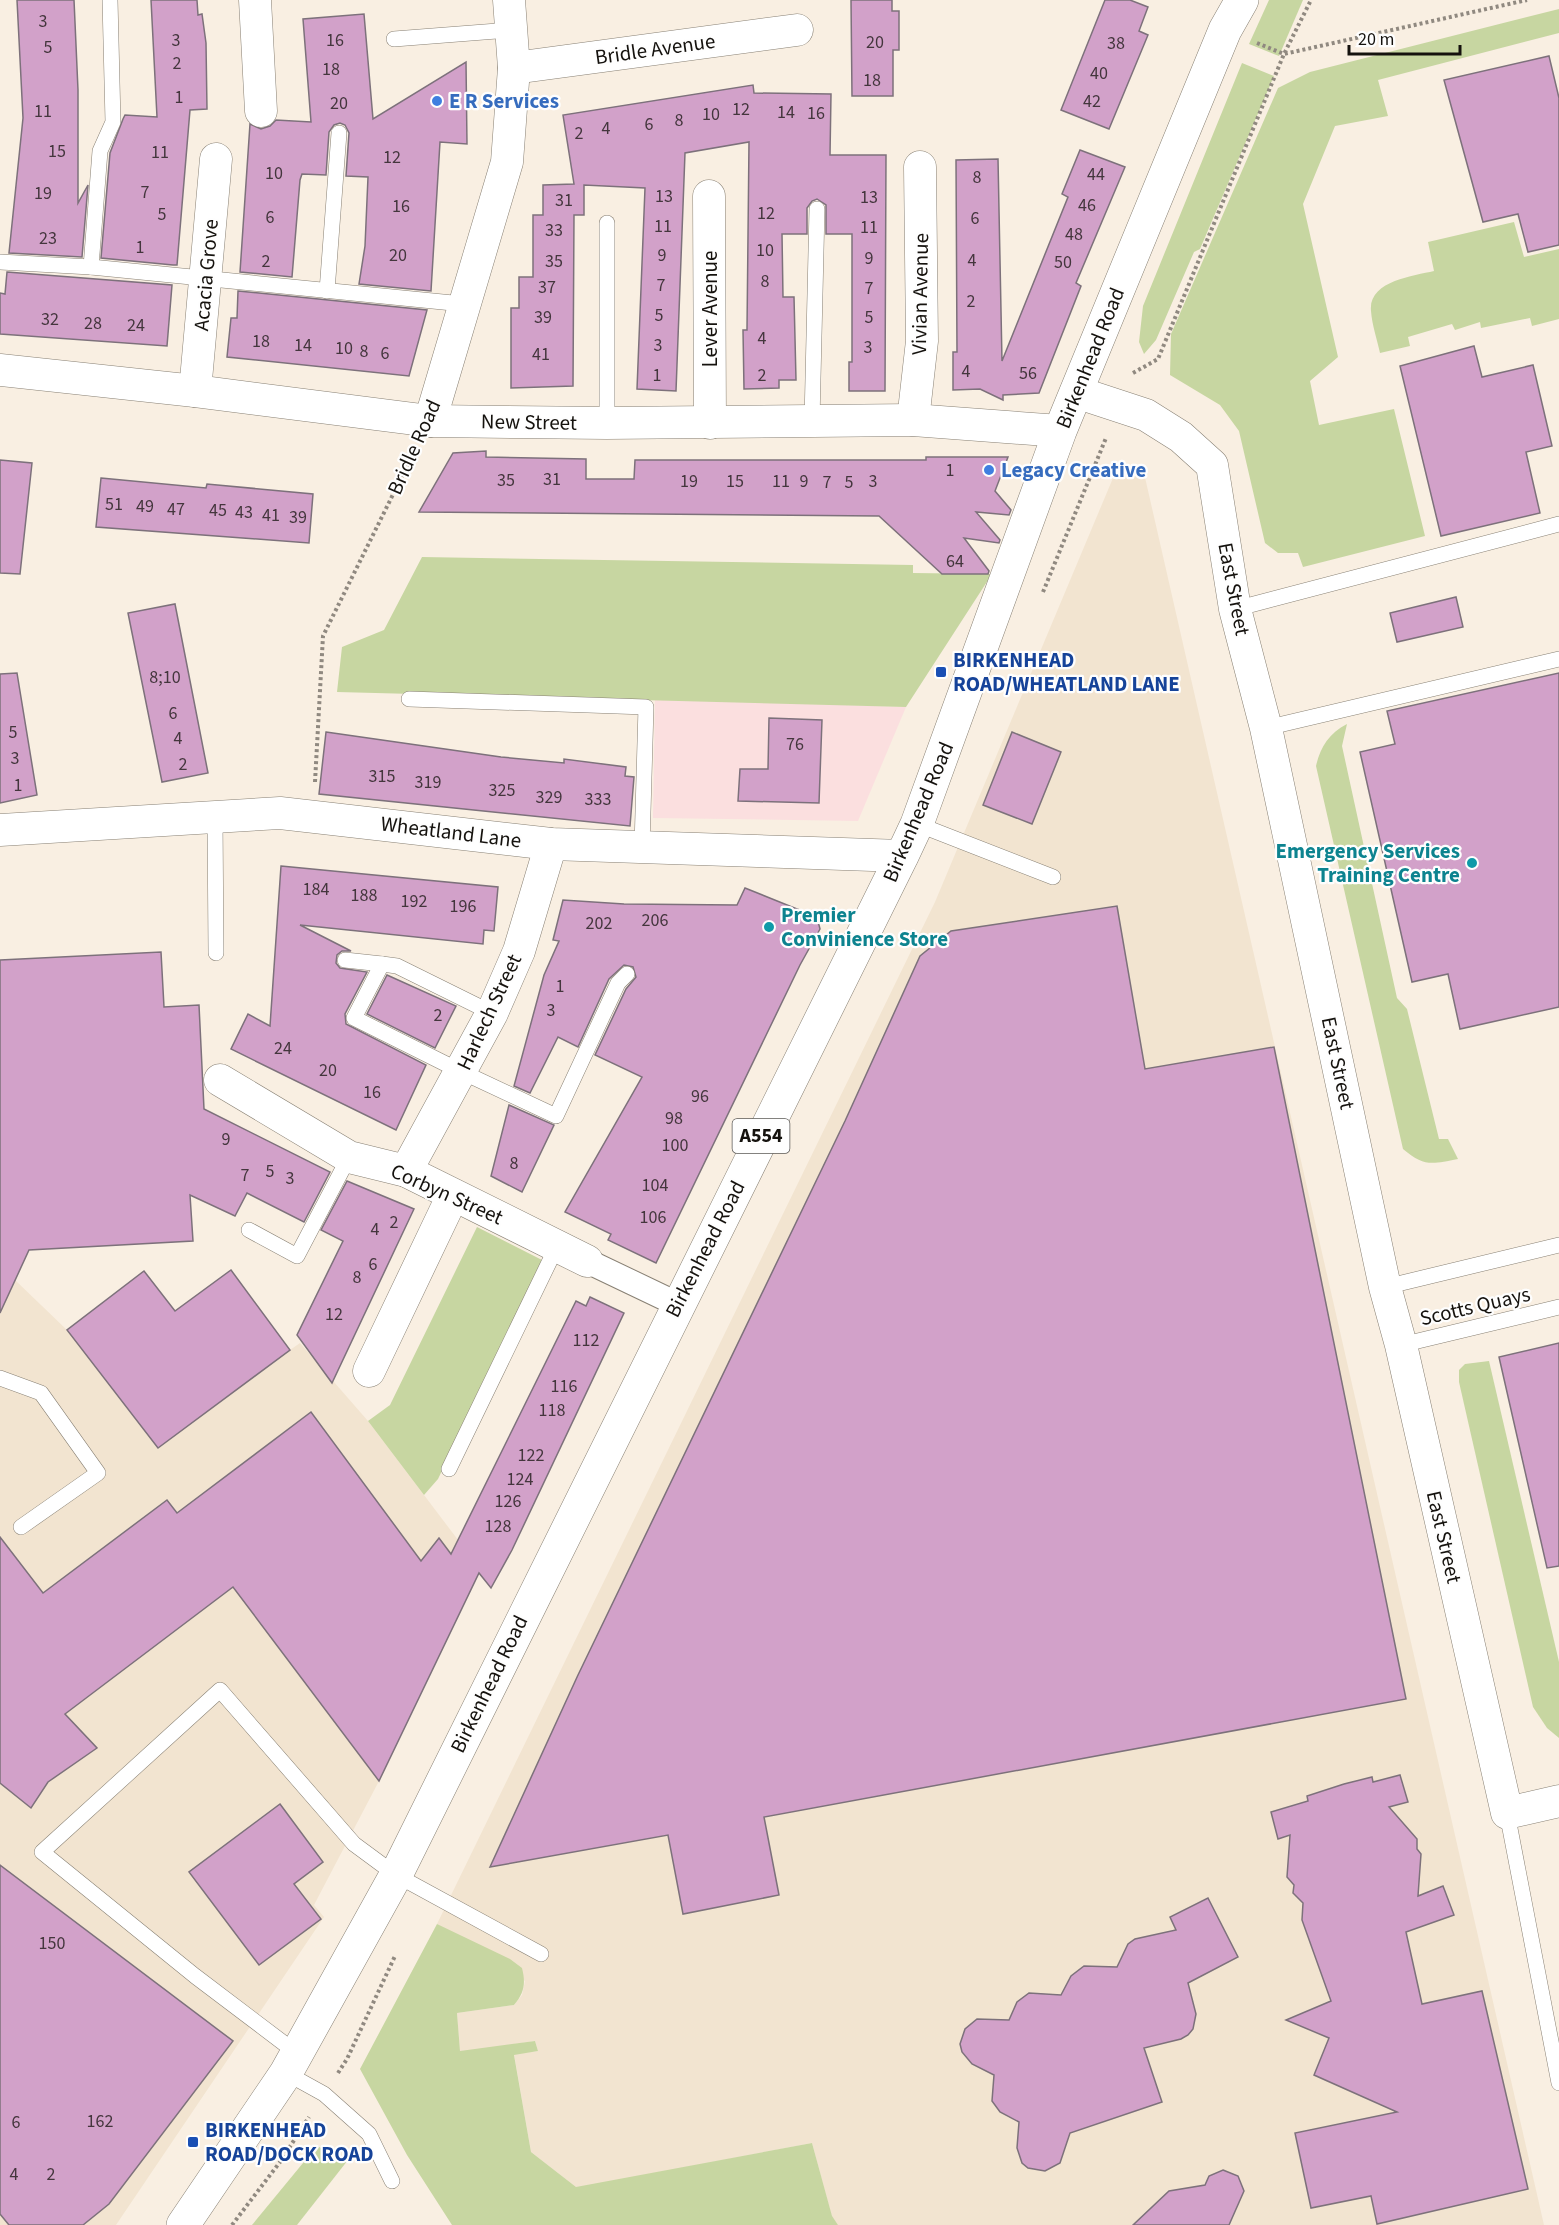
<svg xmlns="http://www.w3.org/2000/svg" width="1559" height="2225" font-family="'Source Sans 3',sans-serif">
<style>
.commercial{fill:#fbdfdf}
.built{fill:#f2e4d0}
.green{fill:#c7d6a1}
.building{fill:#d2a1c9;stroke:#7d717b;stroke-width:1.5}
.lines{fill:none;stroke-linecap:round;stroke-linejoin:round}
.service-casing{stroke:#888074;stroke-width:16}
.pedestrian-casing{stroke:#888074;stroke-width:26}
.minor-casing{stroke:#888074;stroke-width:33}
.primary-casing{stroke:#888074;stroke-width:34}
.path{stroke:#908980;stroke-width:4;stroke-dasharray:3 3;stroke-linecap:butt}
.service{stroke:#fff;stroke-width:15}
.pedestrian{stroke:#fff;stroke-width:24}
.minor{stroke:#fff;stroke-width:32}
.primary{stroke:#fff;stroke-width:33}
.shop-dot{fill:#3f7fe0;stroke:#fefefe;stroke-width:2}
.transit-dot{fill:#1a4fb4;stroke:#fefefe;stroke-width:2}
.culture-dot{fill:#0f9aa8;stroke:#fefefe;stroke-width:2}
.labels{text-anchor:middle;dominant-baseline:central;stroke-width:4.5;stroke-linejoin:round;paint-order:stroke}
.number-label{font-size:18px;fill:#44363d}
.shield{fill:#fefefe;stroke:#5b5956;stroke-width:1.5}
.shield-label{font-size:20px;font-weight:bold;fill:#15120e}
.street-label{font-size:21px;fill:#15120e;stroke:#fefefe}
.shop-label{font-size:21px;font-weight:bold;fill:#366cbe;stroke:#fefefe;text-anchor:start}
.transit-label{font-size:21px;font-weight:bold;fill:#164399;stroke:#fefefe;text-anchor:start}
.culture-label{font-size:21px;font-weight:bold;fill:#0d838f;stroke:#fefefe;text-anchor:end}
</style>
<rect width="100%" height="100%" fill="#f9efe2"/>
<path class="commercial" d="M655 699 906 707 858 821 653 818Z"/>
<g class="built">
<path d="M1144 473 1544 2225H838L832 2217 812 2143 577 2188 531 2152 514 2054 538 2051 535 2041 460 2052 457 2013 514 2005 522 1995 525 1981 437 1924 935 902 1113 478Z"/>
<path d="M231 1270 290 1350 300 1343 368 1421 480 1569 379 1781 314 1905 324 1917 116 2225H0V1274L15 1280 67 1330 144 1271 175 1310Z"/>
</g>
<g class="green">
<path d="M1269 0H1303L1279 56 1249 44Z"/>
<path d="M1559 9V33L1378 80 1388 116 1335 126 1303 204 1338 357 1310 381 1319 425 1394 409 1425 536 1303 567 1298 553H1278L1265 543 1239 431 1220 405 1170 375 1171 334 1278 88 1310 72Z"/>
<path d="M1242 63 1274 76 1200 249 1194 252 1156 340 1144 354 1139 342 1143 306Z"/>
<path d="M1514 222 1524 257 1559 249V319L1532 326 1530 318 1481 328 1480 322 1455 330 1452 324 1408 337 1410 346 1380 353C1377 339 1372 325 1371 311 1368 281 1413 276 1434 271L1428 242Z"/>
<path d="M422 557 913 565V573L992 574 906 707 337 692 342 647 384 630Z"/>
<path d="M1347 724 1342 746 1397 998 1407 1009 1439 1139H1448L1458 1159C1432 1164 1424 1167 1403 1149L1316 766C1320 748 1329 733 1347 724Z"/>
<path d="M477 1227 542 1260 438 1479 424 1495 368 1421 390 1405Z"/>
<path d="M1489 1361 1559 1662V1738L1547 1728 1533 1707 1459 1382V1370L1465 1364Z"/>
<path d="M437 1924 510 1959 522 1968C526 1984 524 1993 514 2005L457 2013 460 2051 535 2041 538 2051 514 2055 531 2152 576 2187 812 2143 832 2216 838 2225H452L407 2155 360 2069Z"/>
<path d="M317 2146 348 2160 297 2225H252Z"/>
</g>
<g class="building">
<path d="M17 0H74L78 90V203L88 185 82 257 9 253 23 118Z"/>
<path d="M151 0H197L198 15 202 14 206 43 207 109 190 110 177 265H173L101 258 110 153 123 119 125 115 157 117Z"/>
<path d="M851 0H892V11H899V50H893V96H852Z"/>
<path d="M1105 0H1130L1148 7 1139 31 1148 35 1109 129 1061 110Z"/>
<path d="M364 14 373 119 466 62 467 144 440 142 431 291 359 284 365 246 368 177 346 176 349 133 345 125 340 123 334 125 329 132 326 175 302 174 300 180 292 277 240 272 250 124 261 129 270 126 276 120 311 122 303 19Z"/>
<path d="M1549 56 1559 98V245L1528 252 1518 214 1483 222 1444 80Z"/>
<path d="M753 85 754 93 831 94 830 155H886L885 391H849V362H852V234H826V205L817 199 812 201 807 208V234H782L783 297H794L796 380H779V388L744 389 743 330H747L749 142 685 153 676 391 637 389 645 188 584 185V215H574L573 386 511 388V308H519V277H533V215H543V185L574 184 563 115Z"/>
<path d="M1080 150 1125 167 1076 283 1081 286 1039 393 1003 395V400L980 389 953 390V352H957L956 160 998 159 1002 361 1068 197 1062 194Z"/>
<path d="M7 272 172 285 167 346 0 334V293L5 294Z"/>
<path d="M238 291 427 310 409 376 227 357 231 318H237Z"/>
<path d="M1474 346 1482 377 1533 365 1552 446 1526 452 1540 513 1441 536 1400 366Z"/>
<path d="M486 451V457L586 459V479H634L635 460H926V457H1008L995 491 1011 510 1009 515 976 512 1000 540 999 543 964 538 989 571 988 574H942L879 516 419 512 453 453Z"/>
<path d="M0 460 32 463 20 574 0 573Z"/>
<path d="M101 478 206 488 207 484 313 494 309 543 96 527Z"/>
<path d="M1456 597 1463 627 1397 642 1390 613Z"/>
<path d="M175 604 208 773 162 782 128 613Z"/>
<path d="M17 673 37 795 0 803V674Z"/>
<path d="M1559 673V1007L1460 1029 1448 974 1412 982 1360 752 1395 744 1387 711Z"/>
<path d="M769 718 822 720 819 803 738 801 740 769H768Z"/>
<path d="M326 732 501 757 564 763V759L626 767 625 776 634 777 630 826 319 794Z"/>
<path d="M1012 732 1061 752 1032 824 983 805Z"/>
<path d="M281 866 498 887 494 931 484 930 483 944 300 925 351 951H342L337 955 336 963 340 968 367 972 345 1014 346 1024 426 1065 396 1130 231 1049 248 1014 270 1026Z"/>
<path d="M745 888 817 917 820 929 800 965 656 1263 608 1240 611 1234 565 1212 642 1077 595 1055 626 989 636 977 633 967 624 965 609 979 578 1047 558 1037 530 1093 514 1086 544 975 559 941 553 940 563 900 624 904 737 905Z"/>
<path d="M1117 906 1145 1069 1274 1047 1406 1699 764 1817 779 1895 683 1914 668 1835 490 1867 578 1675 845 1121 920 956 951 931Z"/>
<path d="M161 952 164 1007 199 1005 204 1109 330 1172 304 1222 247 1193 235 1216 190 1195 193 1241 29 1250 0 1313V960Z"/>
<path d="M387 975 456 1006 435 1048 367 1014Z"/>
<path d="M509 1105 554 1125 522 1192 491 1176Z"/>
<path d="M347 1181 414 1209 332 1383 297 1335 343 1241 321 1230Z"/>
<path d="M231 1270 290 1350 158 1448 67 1330 144 1271 175 1311Z"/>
<path d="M590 1297 624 1313 512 1550 491 1588 479 1573 379 1781 233 1587 65 1714 97 1748 48 1782 31 1808 0 1783V1537L43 1593 167 1500 177 1513 311 1412 421 1561 439 1538 451 1554 576 1301 586 1306Z"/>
<path d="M1559 1343V1566L1547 1568 1499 1357Z"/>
<path d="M1400 1775 1408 1802 1389 1807 1417 1839V1849L1421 1854 1418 1896 1443 1886 1454 1915 1406 1932 1422 2004 1482 1991 1528 2189 1377 2224 1371 2196 1311 2208 1295 2133 1397 2112 1314 2075 1329 2038 1286 2020 1331 2001 1302 1920 1303 1903 1293 1893 1294 1885 1287 1877 1290 1835 1278 1839 1271 1812 1308 1801 1307 1796 1344 1784 1372 1777 1373 1782Z"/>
<path d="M280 1804 323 1862 294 1884 321 1919 259 1965 189 1872Z"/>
<path d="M0 1865 233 2041 109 2204 83 2225H9L0 2214Z"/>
<path d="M1208 1898 1238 1957 1188 1983 1196 2014 1193 2029 1188 2035 1181 2039 1144 2048 1162 2102 1070 2133 1060 2163 1045 2171 1028 2168 1022 2163 1017 2148 1019 2122 1000 2112 992 2101 994 2075 972 2064 962 2052 960 2044 965 2029 977 2019 1009 2020 1017 2002 1029 1993 1061 1995 1071 1976 1084 1966 1117 1967 1128 1944 1135 1939 1176 1930 1170 1917Z"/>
<path d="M1223 2170 1238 2176 1244 2191 1229 2225H1133L1169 2191 1205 2185 1209 2176Z"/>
</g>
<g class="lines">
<g class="service-casing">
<g id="service">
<path d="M394 39 511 30"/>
<path d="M607 223V423"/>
<path d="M0 262 91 267 100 151 113 122 110 0"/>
<path d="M91 267 463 304"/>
<path d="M327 291 339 133"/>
<path d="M812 421 817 209"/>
<path d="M1235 609 1559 524"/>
<path d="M409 699 646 707 642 847"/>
<path d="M1266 728 1559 659"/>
<path d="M215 817 216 953"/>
<path d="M917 824 1053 877"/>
<path d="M345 960 382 964"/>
<path d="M492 1013 397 966 382 964 354 1018 462 1072 556 1116 618 983 627 974"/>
<path d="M249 1230 297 1256 349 1157"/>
<path d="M1385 1287 1559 1245"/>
<path d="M1401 1345 1559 1307"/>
<path d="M0 1378 41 1393 98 1473 21 1527"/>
<path d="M449 1469 557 1246"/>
<path d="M1507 1813 1559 2083"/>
<path d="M298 2054 195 1976 42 1852 220 1690 354 1844 396 1875 541 1954"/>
<path d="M286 2073 324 2094 369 2134 392 2181"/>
</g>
</g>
<g class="pedestrian-casing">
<path id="pedestrian" d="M587 1261 677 1304"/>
</g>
<g class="minor-casing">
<g id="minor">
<path d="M255 0 261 111"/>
<path d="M514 68 797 30"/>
<path d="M709 196 710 423"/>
<path d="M0 370 195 391 430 421 607 423 913 420 1060 431"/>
<path d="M195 391 216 159"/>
<path d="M1076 392 1146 415 1181 437 1212 465 1235 609 1266 728 1385 1287 1401 1345 1507 1813 1559 1801"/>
<path d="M913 420 922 341 920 167"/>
<path d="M430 421 507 162 514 68 509 0"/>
<path d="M0 830 280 813 551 844 902 856"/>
<path d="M220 1080 349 1157 406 1171 587 1261"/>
<path d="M406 1171 492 1013 519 951 551 844"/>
<path d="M369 1371 453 1195"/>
</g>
</g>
<g class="primary-casing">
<path id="primary" d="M183 2225 286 2073 396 1875 902 856 917 824 1060 431 1225 30 1242 0"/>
</g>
<g class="path">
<path d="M1257 43 1284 54 1527 0"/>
<path d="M1133 373 1158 359 1284 54 1311 0"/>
<path d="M1043 592 1106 438"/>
<path d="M315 782 323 636 413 454"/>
<path d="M338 2073 347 2059 395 1956"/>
<path d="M232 2225 280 2162 309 2117"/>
</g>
<use href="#service" class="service"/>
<use href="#pedestrian" class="pedestrian"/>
<use href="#minor" class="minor"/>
<use href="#primary" class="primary"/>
</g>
<g class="shop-dot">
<circle cx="437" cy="101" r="6"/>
<circle cx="989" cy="470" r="6"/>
</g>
<g class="transit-dot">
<rect x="935" y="666" width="12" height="12" rx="3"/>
<rect x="187" y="2136" width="12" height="12" rx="3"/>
</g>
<g class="culture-dot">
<circle cx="1472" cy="863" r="6"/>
<circle cx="769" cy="927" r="6"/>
</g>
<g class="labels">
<g class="number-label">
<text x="43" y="21">3</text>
<text x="176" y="40">3</text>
<text x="335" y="40">16</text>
<text x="875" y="42">20</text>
<text x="1116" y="43">38</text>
<text x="48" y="47">5</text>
<text x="177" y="63">2</text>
<text x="331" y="69">18</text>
<text x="1099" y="73">40</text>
<text x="872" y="80">18</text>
<text x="179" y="97">1</text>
<text x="1092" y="101">42</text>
<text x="339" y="103">20</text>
<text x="741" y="109">12</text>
<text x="43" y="111">11</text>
<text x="786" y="112">14</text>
<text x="816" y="113">16</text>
<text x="711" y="114">10</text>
<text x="679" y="120">8</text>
<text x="649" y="124">6</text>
<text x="606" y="128">4</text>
<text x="579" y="133">2</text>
<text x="57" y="151">15</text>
<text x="160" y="152">11</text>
<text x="392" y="157">12</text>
<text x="274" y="173">10</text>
<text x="1096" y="174">44</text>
<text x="977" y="177">8</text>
<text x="145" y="192">7</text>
<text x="43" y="193">19</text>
<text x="664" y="196">13</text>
<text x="869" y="197">13</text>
<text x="564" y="200">31</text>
<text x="1087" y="205">46</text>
<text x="401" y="206">16</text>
<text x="766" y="213">12</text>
<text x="162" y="214">5</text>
<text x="270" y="217">6</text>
<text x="975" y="218">6</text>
<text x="663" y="226">11</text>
<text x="869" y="227">11</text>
<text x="554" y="230">33</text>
<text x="1074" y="234">48</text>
<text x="48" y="238">23</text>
<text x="140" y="247">1</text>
<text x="765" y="250">10</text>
<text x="398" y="255">20</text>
<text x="662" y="255">9</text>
<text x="869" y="258">9</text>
<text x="972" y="260">4</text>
<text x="266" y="261">2</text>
<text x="554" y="261">35</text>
<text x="1063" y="262">50</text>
<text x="765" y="281">8</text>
<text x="661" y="285">7</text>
<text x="547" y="287">37</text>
<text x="869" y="288">7</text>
<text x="971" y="301">2</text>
<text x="659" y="315">5</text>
<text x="543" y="317">39</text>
<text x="869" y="317">5</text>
<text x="50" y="319">32</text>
<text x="93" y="323">28</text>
<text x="136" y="325">24</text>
<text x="762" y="338">4</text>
<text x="261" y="341">18</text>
<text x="303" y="345">14</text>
<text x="658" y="345">3</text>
<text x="868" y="347">3</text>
<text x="344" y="348">10</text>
<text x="364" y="351">8</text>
<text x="385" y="353">6</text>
<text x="541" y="354">41</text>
<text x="966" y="371">4</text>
<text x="1028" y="373">56</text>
<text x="657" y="375">1</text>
<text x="762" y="375">2</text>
<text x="950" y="470">1</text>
<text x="552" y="479">31</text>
<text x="506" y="480">35</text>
<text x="689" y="481">19</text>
<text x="735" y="481">15</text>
<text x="781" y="481">11</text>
<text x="804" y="481">9</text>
<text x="873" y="481">3</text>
<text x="827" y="482">7</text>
<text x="849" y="482">5</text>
<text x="114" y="504">51</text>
<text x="145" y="506">49</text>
<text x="176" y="509">47</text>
<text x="218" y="510">45</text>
<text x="244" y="512">43</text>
<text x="271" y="515">41</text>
<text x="298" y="517">39</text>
<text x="955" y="561">64</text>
<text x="165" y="677">8;10</text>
<text x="173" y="713">6</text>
<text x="13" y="732">5</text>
<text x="178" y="738">4</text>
<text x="795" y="744">76</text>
<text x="15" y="758">3</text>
<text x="183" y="764">2</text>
<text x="382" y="776">315</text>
<text x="428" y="782">319</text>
<text x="18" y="785">1</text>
<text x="502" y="790">325</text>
<text x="549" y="797">329</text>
<text x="598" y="799">333</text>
<text x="316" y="889">184</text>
<text x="364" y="895">188</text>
<text x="414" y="901">192</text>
<text x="463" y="906">196</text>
<text x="655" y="920">206</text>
<text x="599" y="923">202</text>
<text x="560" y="986">1</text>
<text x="551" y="1010">3</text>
<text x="438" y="1015">2</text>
<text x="283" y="1048">24</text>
<text x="328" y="1070">20</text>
<text x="372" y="1092">16</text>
<text x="700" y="1096">96</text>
<text x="674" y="1118">98</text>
<text x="226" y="1139">9</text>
<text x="675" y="1145">100</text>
<text x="514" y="1163">8</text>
<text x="270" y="1171">5</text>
<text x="245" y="1175">7</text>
<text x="290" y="1178">3</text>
<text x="655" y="1185">104</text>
<text x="653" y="1217">106</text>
<text x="394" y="1222">2</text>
<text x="375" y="1229">4</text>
<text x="373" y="1264">6</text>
<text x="357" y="1277">8</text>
<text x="334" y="1314">12</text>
<text x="586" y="1340">112</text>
<text x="564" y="1386">116</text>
<text x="552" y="1410">118</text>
<text x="531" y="1455">122</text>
<text x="520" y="1479">124</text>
<text x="508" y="1501">126</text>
<text x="498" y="1526">128</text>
<text x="52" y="1943">150</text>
<text x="100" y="2121">162</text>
<text x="16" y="2122">6</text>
<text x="14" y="2174">4</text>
<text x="51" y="2174">2</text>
</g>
<rect class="shield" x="732.5" y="1119" width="57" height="34" rx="4.5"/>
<g class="shield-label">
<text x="761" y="1136">A554</text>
</g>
<g class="street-label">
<text transform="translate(655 49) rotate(-8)">Bridle Avenue</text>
<text transform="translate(206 275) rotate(-85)">Acacia Grove</text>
<text transform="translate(920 294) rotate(-89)">Vivian Avenue</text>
<text transform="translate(710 309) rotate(-90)">Lever Avenue</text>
<text transform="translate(1090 358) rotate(-68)">Birkenhead Road</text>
<text transform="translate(529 422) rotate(1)">New Street</text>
<text transform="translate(414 447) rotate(-66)">Bridle Road</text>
<text transform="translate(1234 589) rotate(79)">East Street</text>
<text transform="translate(918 812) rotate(-67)">Birkenhead Road</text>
<text transform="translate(451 832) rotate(7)">Wheatland Lane</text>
<text transform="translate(489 1012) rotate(-65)">Harlech Street</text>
<text transform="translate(1338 1063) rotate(78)">East Street</text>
<text transform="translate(447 1194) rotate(24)">Corbyn Street</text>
<text transform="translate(705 1249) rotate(-63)">Birkenhead Road</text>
<text transform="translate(1475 1306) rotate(-13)">Scotts Quays</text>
<text transform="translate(1444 1537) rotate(77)">East Street</text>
<text transform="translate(489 1684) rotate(-64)">Birkenhead Road</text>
</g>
<g class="shop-label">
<text x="449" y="101">E R Services</text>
<text x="1001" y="470">Legacy Creative</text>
</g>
<g class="transit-label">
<text x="953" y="660">BIRKENHEAD<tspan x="953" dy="24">ROAD/WHEATLAND LANE</tspan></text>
<text x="205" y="2130">BIRKENHEAD<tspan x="205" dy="24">ROAD/DOCK ROAD</tspan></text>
</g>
<g class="culture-label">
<text x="1460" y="851">Emergency Services<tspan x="1460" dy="24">Training Centre</tspan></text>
<text x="781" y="915" text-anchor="start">Premier<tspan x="781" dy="24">Convinience Store</tspan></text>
</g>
</g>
<path d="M1349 45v9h111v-9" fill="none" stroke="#15120e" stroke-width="3"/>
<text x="1358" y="45" font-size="18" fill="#15120e" stroke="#fefefe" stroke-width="4.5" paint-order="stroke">20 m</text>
</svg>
